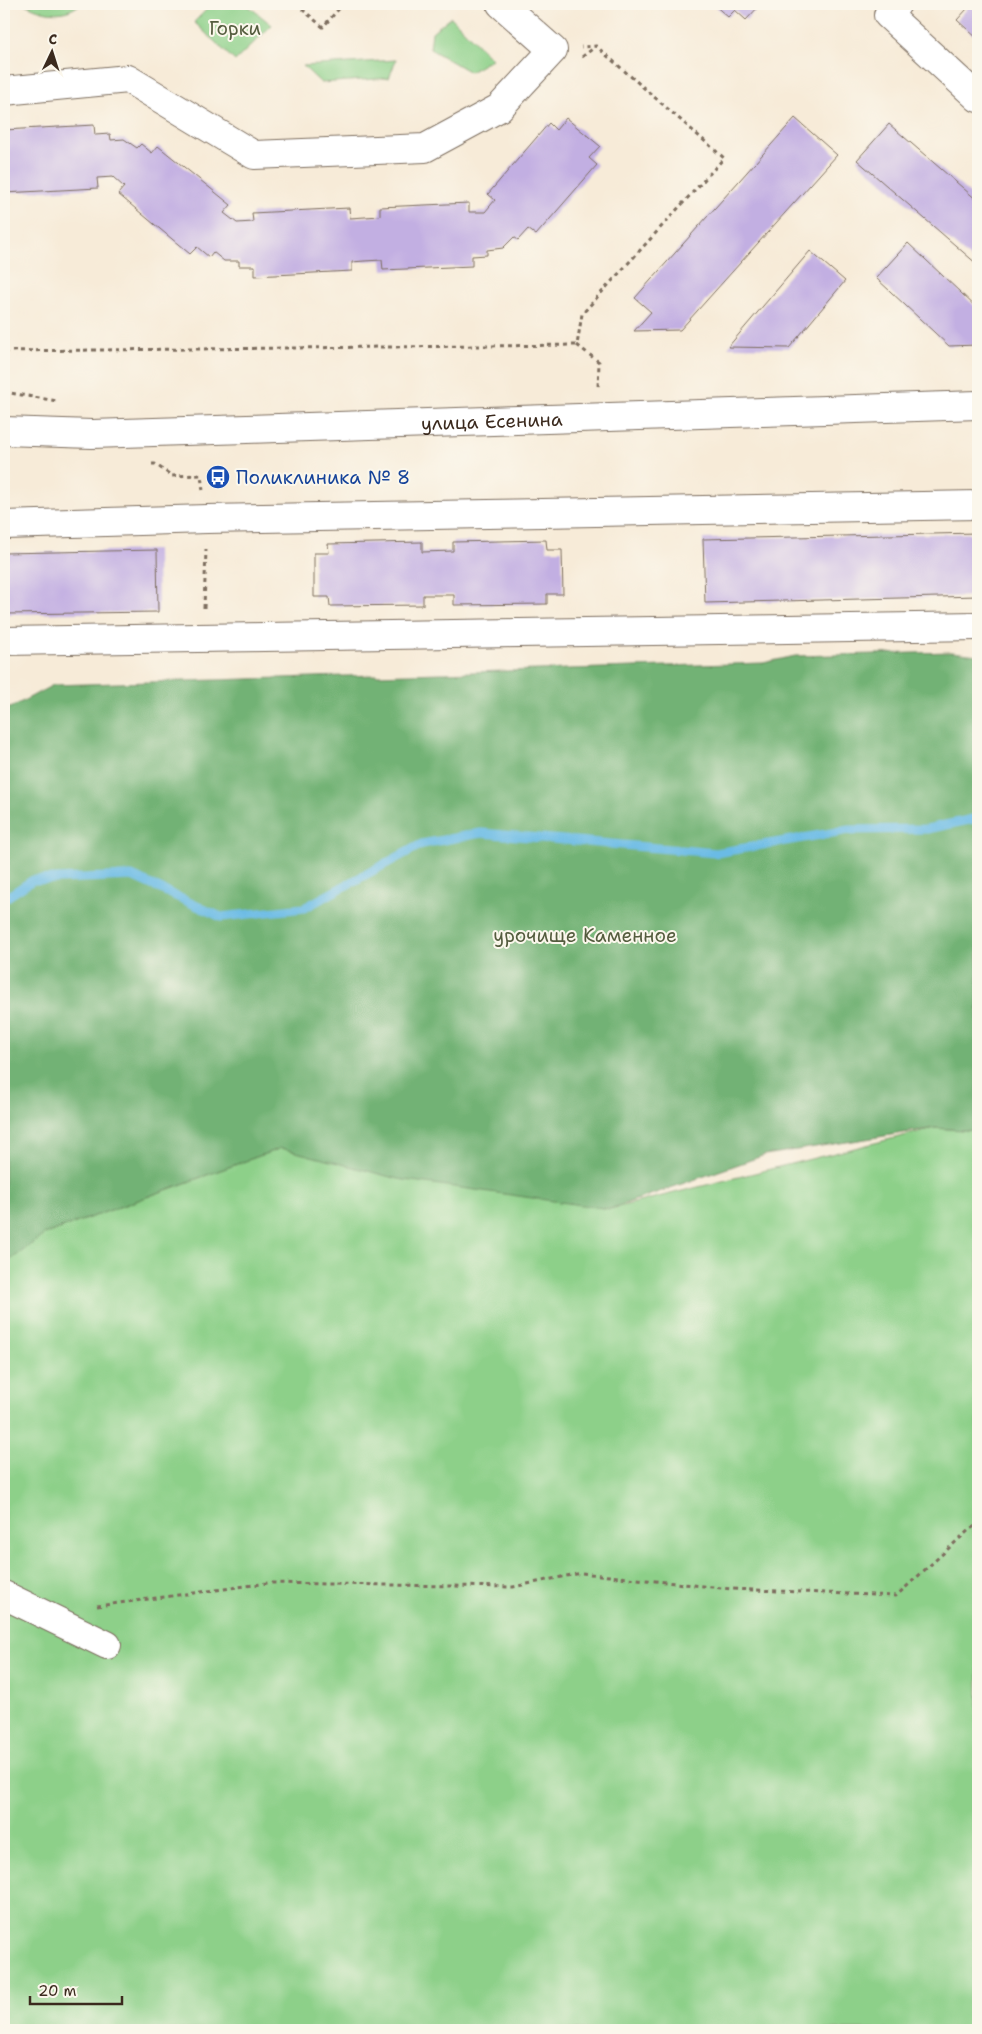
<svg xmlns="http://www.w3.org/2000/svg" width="982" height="2034" font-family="'Shantell Sans',sans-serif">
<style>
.green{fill:#8dd089;stroke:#647d54}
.forest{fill:#72b275;stroke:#566e4a}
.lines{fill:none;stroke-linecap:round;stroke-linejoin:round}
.stream{stroke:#6abbe5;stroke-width:9}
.building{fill:#c2afe2}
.minor-casing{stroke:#7d6e5f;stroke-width:30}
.path{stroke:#7d6e5f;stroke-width:3;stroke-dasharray:4 4;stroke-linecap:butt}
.minor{stroke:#fff;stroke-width:28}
.labels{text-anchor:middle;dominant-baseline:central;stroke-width:4;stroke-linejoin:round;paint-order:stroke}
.park-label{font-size:19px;fill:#545c3e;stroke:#fbf7ec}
.street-label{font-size:19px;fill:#3b2a1e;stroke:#fbf7ec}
.transit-label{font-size:19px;fill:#164399;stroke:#fbf7ec;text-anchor:start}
</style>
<rect width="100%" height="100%" fill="#fbf7ec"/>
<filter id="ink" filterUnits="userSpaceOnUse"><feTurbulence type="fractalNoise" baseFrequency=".02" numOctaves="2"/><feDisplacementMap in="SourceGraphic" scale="10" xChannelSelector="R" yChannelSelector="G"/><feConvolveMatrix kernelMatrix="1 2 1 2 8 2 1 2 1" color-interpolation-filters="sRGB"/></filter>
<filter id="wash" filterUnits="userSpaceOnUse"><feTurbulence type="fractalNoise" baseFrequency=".0096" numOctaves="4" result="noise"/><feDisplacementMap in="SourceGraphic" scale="20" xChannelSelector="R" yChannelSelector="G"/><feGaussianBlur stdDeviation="1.12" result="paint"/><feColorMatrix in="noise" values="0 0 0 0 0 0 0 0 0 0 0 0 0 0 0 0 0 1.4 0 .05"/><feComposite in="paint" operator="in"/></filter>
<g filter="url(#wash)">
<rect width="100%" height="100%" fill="#f7ebd8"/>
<g class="green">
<path d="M25 4H80C64 18 42 13 25 4Z"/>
<path d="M212 4H246L272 25 235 61 194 22Z"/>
<path d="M451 17 492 59 470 72 430 49 432 32Z"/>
<path d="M396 60 389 78 321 83 303 66Z"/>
<path d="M935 1128 978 1131V2030H4V1251L45 1234 281 1148 610 1209Z"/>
</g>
<path class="forest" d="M952 652 978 655V1131L935 1128 765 1155 610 1209 398 1179 281 1148 45 1234 4 1265V707L10 708 53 685 763 663 795 656Z"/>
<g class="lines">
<path class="stream" d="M4 899 33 880 132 876 221 917 304 908 422 844 481 833 716 853 849 830 927 829 978 818"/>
</g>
<g id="blocks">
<g class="building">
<path d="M713 4H761L746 20 735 10 728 17Z"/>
<path d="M961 4H978V39L957 20 967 9Z"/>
<path d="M566 118 600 146 589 158 597 165 536 235 528 229 518 240 514 237 503 248 487 250V255L472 256V266L383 270 382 260 364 261 352 262V271L255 276V266H239V261H224L213 252 209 257 197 247 190 254 118 194 124 187 113 177 97 178 98 188 4 193V130L94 125 95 135 110 134 111 140 124 139 137 148 141 144 152 153 158 146 231 205 224 213 237 223 253 222 252 213 349 208 350 218 380 216V207L469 203V212H485L495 200 488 194 549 123 556 130Z"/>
<path d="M795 118 837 155 680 330 634 331 651 312 635 298Z"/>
<path d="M889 124 978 201V265L857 160Z"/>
<path d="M908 243 978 309V345L949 346 876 278Z"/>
<path d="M810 251 845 281 789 348 728 347Z"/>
<path d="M978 533V596L705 603 703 539Z"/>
<path d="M546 540 547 550H562L563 594H547V604L454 605V595H423V605L330 606 329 597H314V553H329L328 544 422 542V552L453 551V542Z"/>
<path d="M157 550 158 612 4 614V553Z"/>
</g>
</g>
</g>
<g filter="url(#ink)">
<use href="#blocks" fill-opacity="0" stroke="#7d6e5f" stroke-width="1"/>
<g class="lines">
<g class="minor-casing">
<g id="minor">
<path d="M897 4 888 15 978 98"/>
<path d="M4 91 128 79 254 155 425 148 499 108 553 50 501 4"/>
<path id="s1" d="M4 431 92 434 978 405"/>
<path d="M4 525 207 519 978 505"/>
<path d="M4 641 978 626"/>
<path d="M4 1595 107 1645"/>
</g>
</g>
<g class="path">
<path d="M296 4 323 27 343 4"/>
<path d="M582 57 595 47"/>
<path d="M577 345 599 362 598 388"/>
<path d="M4 351 577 345 582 314 724 158 596 46 581 47"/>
<path d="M4 392 57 401"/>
<path d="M152 464H155L172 476 201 475 203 491"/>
<path d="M204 608 206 549"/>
<path d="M97 1606 268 1583 513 1587 581 1573 731 1589 896 1596 970 1529 978 1524"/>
</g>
<use href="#minor" class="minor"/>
</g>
</g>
<defs>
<g id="bus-disc" transform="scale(1.25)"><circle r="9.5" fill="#1a4fb4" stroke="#fbf7ec"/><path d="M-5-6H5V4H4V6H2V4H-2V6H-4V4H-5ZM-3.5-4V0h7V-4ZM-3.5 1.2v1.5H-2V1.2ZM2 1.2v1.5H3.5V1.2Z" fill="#fff"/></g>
</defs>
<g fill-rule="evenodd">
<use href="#bus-disc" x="218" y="477"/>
</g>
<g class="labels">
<g class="park-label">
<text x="235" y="28">Горки</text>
<text x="585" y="935">урочище Каменное</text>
</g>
<g class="street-label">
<text stroke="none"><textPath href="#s1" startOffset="488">улица Есенина</textPath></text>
</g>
<g class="transit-label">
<text x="236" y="477">Поликлиника № 8</text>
</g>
</g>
<rect width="982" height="2034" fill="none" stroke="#fbf7ec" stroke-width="20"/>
<g transform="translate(52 52) rotate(4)" stroke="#fbf7ec" stroke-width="4" paint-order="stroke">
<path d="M0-4L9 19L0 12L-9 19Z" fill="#3b2a1e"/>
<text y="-8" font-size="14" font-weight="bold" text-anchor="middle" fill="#3b2a1e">С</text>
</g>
<path d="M30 1996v8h92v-8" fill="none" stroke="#3b2a1e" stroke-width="2.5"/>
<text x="38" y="1996" font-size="15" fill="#3b2a1e" stroke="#fbf7ec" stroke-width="4" paint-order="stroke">20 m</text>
</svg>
